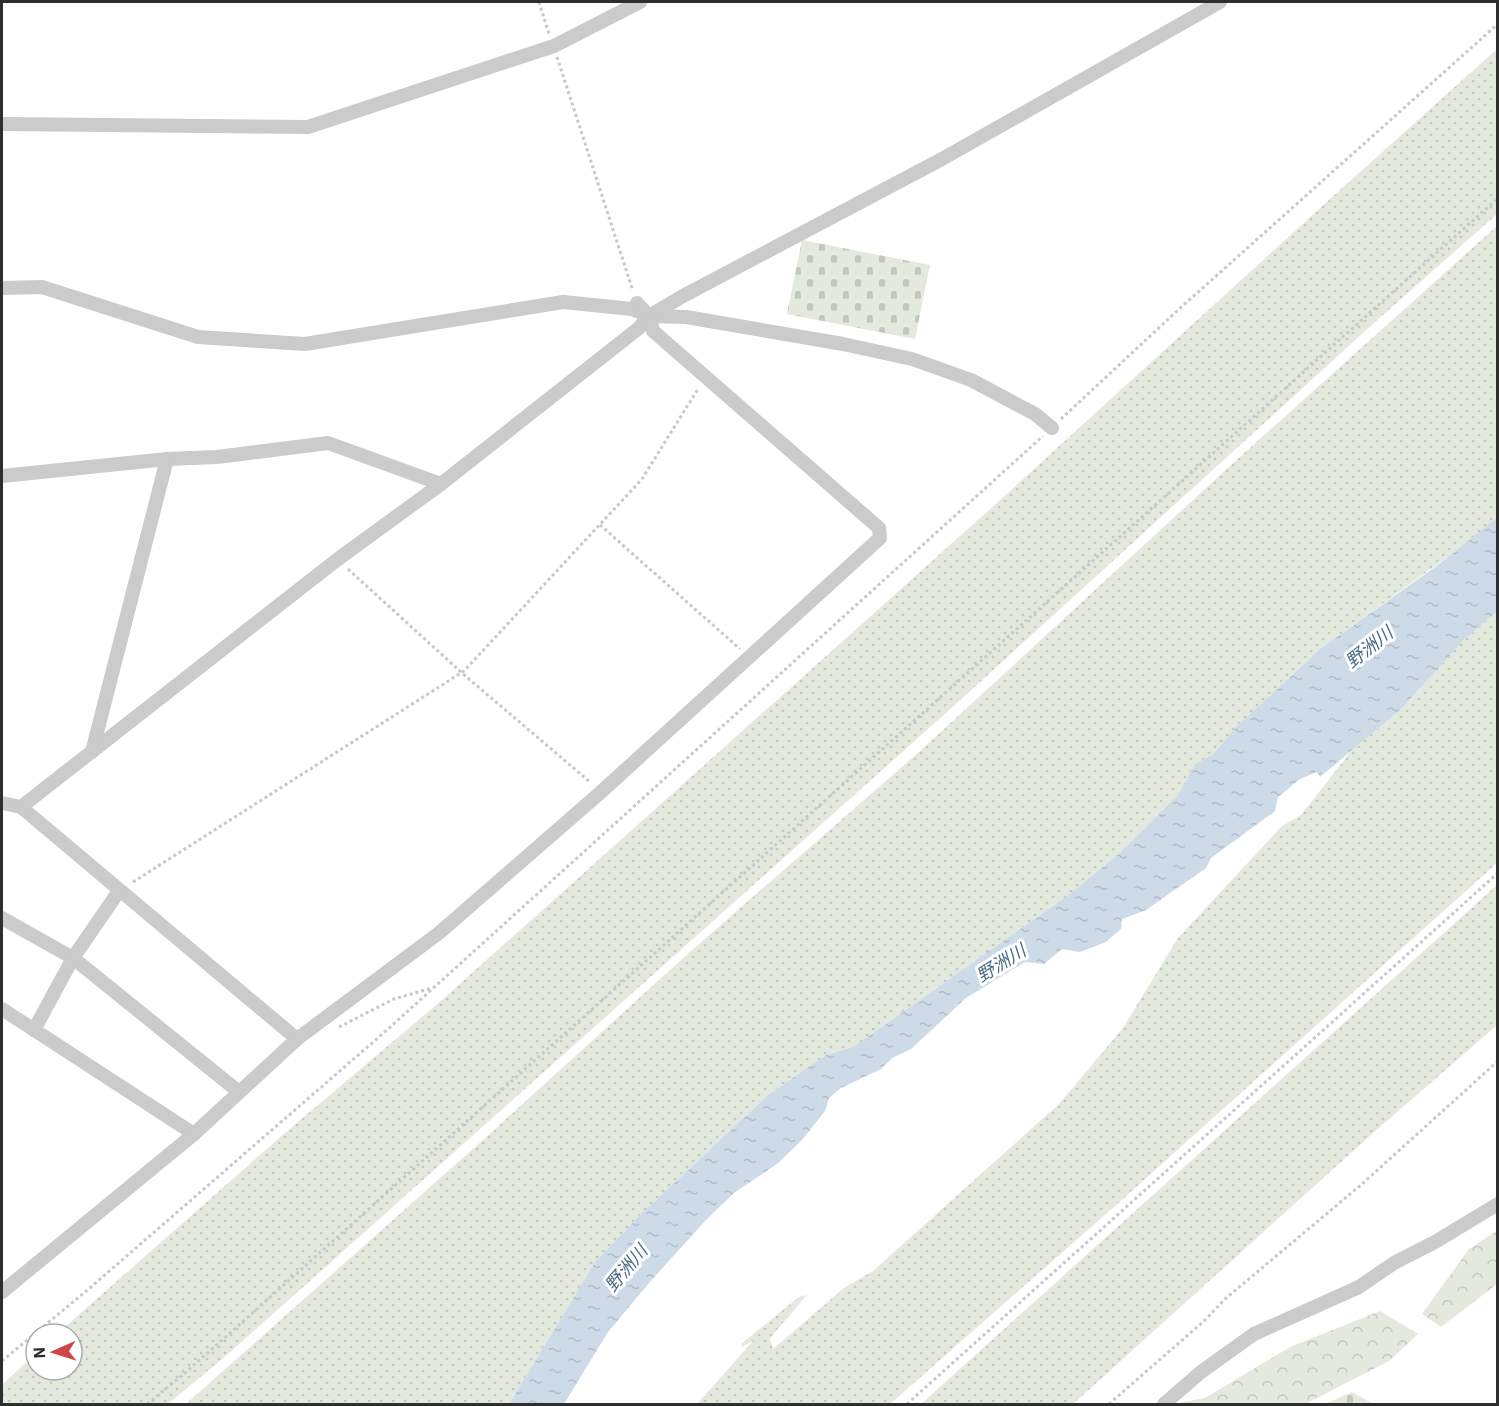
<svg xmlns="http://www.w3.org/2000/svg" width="1499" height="1406" font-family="'IBM Plex Sans','Noto Sans JP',sans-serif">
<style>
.grass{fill:url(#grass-dots)}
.forest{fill:url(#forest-crowns)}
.cemetery{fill:url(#cemetery-stones)}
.water{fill:url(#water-ripples)}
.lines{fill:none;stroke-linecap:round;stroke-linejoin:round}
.path{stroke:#c8c8c8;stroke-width:3;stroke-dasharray:3 3;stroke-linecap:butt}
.minor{stroke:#cbcbcb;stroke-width:14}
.labels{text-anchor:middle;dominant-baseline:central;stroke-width:6;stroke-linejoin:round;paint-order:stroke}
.water-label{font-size:18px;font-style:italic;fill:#466a85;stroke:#fff}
</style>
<defs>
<pattern id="grass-dots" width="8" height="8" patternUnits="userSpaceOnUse" patternTransform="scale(1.5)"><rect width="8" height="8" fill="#e3e9dd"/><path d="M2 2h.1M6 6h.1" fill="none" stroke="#c3c8be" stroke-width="1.8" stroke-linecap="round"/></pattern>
<pattern id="forest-crowns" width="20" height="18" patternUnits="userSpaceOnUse" patternTransform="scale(1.5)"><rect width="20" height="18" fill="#e3e9dd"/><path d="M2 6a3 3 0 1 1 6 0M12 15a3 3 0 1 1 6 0" fill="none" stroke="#c3c8be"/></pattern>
<pattern id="cemetery-stones" width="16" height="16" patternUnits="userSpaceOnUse" patternTransform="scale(1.5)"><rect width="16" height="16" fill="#e3e9dd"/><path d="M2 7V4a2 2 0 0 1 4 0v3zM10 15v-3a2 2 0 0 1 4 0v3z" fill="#c3c8be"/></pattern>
<pattern id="water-ripples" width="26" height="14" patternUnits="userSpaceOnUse" patternTransform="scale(1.5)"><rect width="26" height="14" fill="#ccdbe7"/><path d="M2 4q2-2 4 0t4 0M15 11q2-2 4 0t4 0" fill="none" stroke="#b0bcc6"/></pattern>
</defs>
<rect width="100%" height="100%" fill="#fff"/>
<g class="grass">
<path d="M1497 49V214L1375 322 946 713 228 1354 168 1404H2V1385L36 1353V1370H72V1334H57L278 1139 442 1000 998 502 1329 200Z"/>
<path d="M1497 226 1498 518 1490 526 1320 649 1238 725 1213 754 1195 764 1178 795 1121 852 1067 896 853 1047 826 1055 768 1095 640 1215 595 1262 509 1404H186L483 1140 691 951 918 753 1231 465Z"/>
<path d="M1497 611V863L1115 1206 890 1404H697L754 1340 742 1347 741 1344 799 1297 807 1295 770 1338 773 1349 844 1288 873 1271 1059 1104 1123 1028 1178 938 1282 826 1301 815 1352 750 1401 709 1464 640Z"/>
<path d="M1497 885V1025L1372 1134 1073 1404H921Z"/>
</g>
<g class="forest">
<path d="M1497 1231V1284L1441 1327 1422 1314 1469 1249Z"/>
<path d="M1380 1311 1418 1334 1389 1361 1305 1404H1174L1205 1398 1290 1347Z"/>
</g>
<g class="cemetery">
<path d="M802 240 930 265 915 339 787 314Z"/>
<path d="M1352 1392 1373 1404H1325Z"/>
</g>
<path class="water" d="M1497 518V611L1464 640 1401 709 1320 777 1317 772 1300 779 1278 797 1275 811 1211 858 1206 868 1146 910 1122 919 1121 929 1106 942 1080 952 1062 949 1044 964 1025 962 966 998 911 1049 892 1058 881 1069 841 1088 829 1098 825 1111 802 1140 777 1164 734 1193 705 1221 649 1283 608 1332 564 1404H509L595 1262 640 1215 768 1095 826 1055 853 1047 1067 896 1121 852 1178 795 1195 764 1213 754 1238 725 1320 649 1435 567Z"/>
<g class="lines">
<g class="path">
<path d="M539 2 549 34"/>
<path d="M557 57 633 291"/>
<path d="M1061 419 1177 311 1498 24"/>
<path d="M600 525 740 649"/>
<path d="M348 569 462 673 590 782"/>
<path d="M133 882 464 671 642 479 698 389"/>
<path d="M339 1027 394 999 432 988"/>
<path d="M2 1361 91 1287 387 1030 1043 436"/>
<path d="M147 1404 185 1373 360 1217 1498 198"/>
<path d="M907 1404 1498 873"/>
<path d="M1109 1404 1204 1321 1225 1299 1362 1184 1498 1061"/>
</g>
<g class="minor">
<path d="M2 124 308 127 554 46 640 2"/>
<path d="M2 288 42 287 198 337 305 344 563 302 632 309 649 316 686 317 843 344 912 359 971 380 1035 414 1052 428"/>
<path d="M2 476 167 459 217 457 328 443 441 484"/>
<path d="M92 752 167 459"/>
<path d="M2 803 21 807 297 1039"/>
<path d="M21 807 338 559 441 484 639 328 649 316 683 296 942 159 1220 2"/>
<path d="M2 918 73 958 239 1092"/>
<path d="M2 1009 194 1134"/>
<path d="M34 1030 73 958 119 891"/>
<path d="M2 1292 194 1134 297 1039 439 933 601 792 880 538 879 528 653 331 649 316 637 303"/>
<path d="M1164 1404 1201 1372 1254 1334 1359 1287 1394 1263 1435 1242 1498 1204"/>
</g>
</g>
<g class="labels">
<g class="water-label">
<text transform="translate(1369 647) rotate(-38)">野洲川</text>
<text transform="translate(1001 963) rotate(-32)">野洲川</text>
<text transform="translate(626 1268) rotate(-50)">野洲川</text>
</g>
</g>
<rect width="1499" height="1406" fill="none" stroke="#2e2e2e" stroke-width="6"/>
<g transform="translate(54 1352) rotate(267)"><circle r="28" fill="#ffffff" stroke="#ababab" stroke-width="1.5"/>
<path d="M0-4.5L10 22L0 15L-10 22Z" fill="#cf464a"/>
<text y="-9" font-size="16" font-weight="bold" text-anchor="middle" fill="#2e2e2e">N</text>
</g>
</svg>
